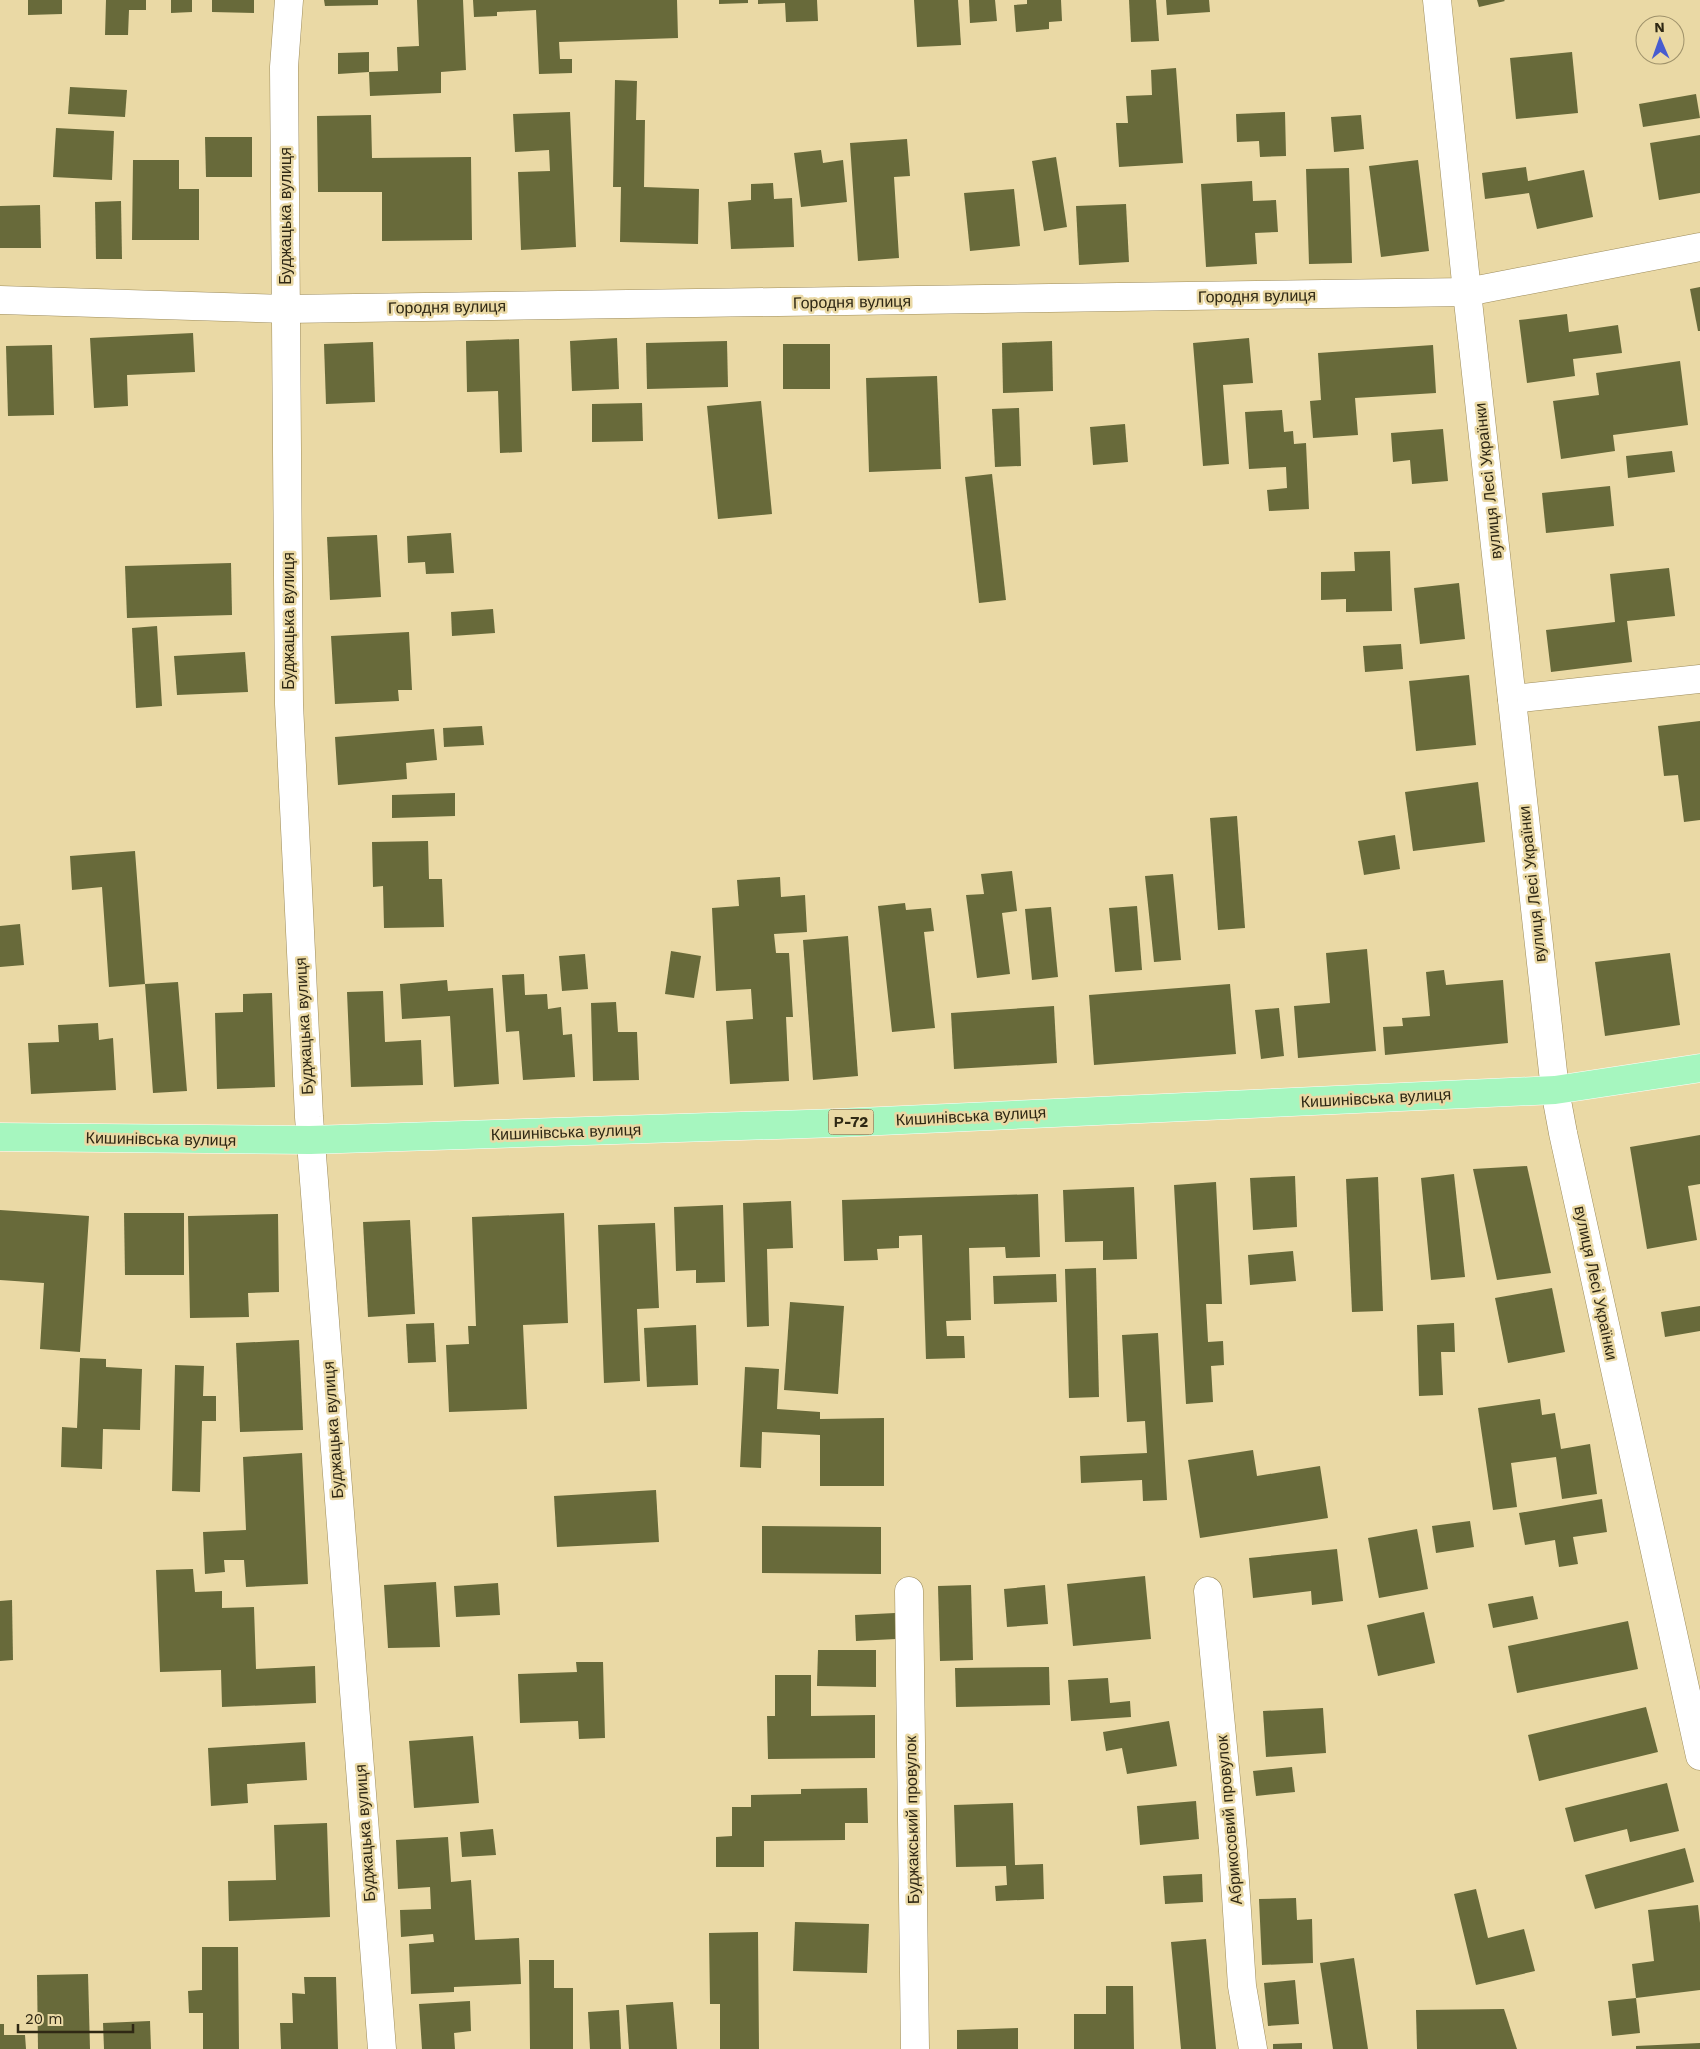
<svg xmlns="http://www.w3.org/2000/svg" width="1700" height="2049" font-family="'Work Sans',sans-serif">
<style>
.building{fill:#686a3a}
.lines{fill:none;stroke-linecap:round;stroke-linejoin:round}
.minor-casing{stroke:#9d8c5b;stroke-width:29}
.tertiary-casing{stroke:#9d8c5b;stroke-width:29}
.primary-casing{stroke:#fff;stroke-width:29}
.minor{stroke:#fff;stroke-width:28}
.tertiary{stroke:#fff;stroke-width:28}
.primary{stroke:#a6f6bf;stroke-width:28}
.labels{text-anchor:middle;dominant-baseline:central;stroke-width:5;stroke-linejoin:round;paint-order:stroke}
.shield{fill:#ead9a5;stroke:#675d40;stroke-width:1}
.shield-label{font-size:15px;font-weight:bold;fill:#2f2814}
.street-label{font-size:16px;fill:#2f2814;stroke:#ead9a5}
</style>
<rect width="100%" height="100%" fill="#ead9a5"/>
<g class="building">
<path d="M28 0H62V14L28 15Z"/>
<path d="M106 0H146V10H129L128 35H105Z"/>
<path d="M171 0H192V12L171 13Z"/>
<path d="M212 0H254V13L212 12Z"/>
<path d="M324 0H378V5L325 6Z"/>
<path d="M417 0H463L466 70 441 72V93L370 96 369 72 398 71 397 47 419 46Z"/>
<path d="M473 0H677L678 38 559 42 560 59H572V73L539 74 536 10 497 12V16L474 17Z"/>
<path d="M719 0H748V3L719 4Z"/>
<path d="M758 0H817L818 21 786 22 785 3 758 4Z"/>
<path d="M914 0H958L961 45 917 47Z"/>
<path d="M969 0H995L997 21 970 23Z"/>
<path d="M1027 0H1061L1062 21 1049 22V29L1016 32 1014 5 1027 4Z"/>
<path d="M1129 0H1156L1159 41 1131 42Z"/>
<path d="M1166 0H1209L1210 12 1167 15Z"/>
<path d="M1477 0H1504L1505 1 1479 7Z"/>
<path d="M369 52V72L338 74V53Z"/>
<path d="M1572 52 1578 113 1516 119 1510 58Z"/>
<path d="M1176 68 1183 163 1119 167 1116 123H1128L1126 96 1152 95 1151 70Z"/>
<path d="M615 80 637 81 636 120H645L644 187 699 189 698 244 620 242 621 187H613Z"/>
<path d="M70 87 127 90 125 117 68 114Z"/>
<path d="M1696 94 1700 118 1643 127 1639 104Z"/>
<path d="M570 112 576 247 521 250 518 172 550 171 549 150 515 152 513 114Z"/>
<path d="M1285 112 1286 156 1260 157 1259 141 1237 142 1236 114Z"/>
<path d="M371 115 372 158 471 157 472 240 382 241V192H318L317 116Z"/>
<path d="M1361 115 1364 149 1334 152 1331 117Z"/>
<path d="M56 128 114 131 112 180 53 177Z"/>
<path d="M1700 135V193L1659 200 1650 143Z"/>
<path d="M205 137H252V177H206Z"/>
<path d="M907 139 910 176 894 177 899 258 858 261 850 143Z"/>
<path d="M821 150 823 163 843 160 847 202 801 207 794 153Z"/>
<path d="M1056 157 1067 227 1044 231 1032 161Z"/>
<path d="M133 160H179V189H199V240H132Z"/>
<path d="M1418 160 1429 251 1381 257 1369 166Z"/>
<path d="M1526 167 1528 181 1584 170 1593 217 1537 229 1529 193 1485 199 1482 173Z"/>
<path d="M1349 168 1352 263 1309 264 1306 169Z"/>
<path d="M1252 181 1253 201 1276 200 1278 232 1255 233 1257 264 1206 267 1201 184Z"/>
<path d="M773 183 774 199 792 198 794 247 731 249 728 202 751 200V184Z"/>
<path d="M1014 189 1020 246 970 251 964 193Z"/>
<path d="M121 201 122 259H96L95 202Z"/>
<path d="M1126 204 1129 262 1079 265 1076 206Z"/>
<path d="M40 205 41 248H0V206Z"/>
<path d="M1700 287V331H1698L1690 289Z"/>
<path d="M1567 314 1569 332 1618 325 1622 353 1573 359 1575 376 1527 383 1519 320Z"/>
<path d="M193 333 195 372 127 375 128 406 94 408 90 338Z"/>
<path d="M617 338 619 389 572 391 570 341Z"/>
<path d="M1249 338 1253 383 1223 385 1229 464 1203 466 1193 343Z"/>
<path d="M519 339 522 452 500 453 498 391 467 392 466 341Z"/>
<path d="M727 341 728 387 647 389 646 343Z"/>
<path d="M1052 341 1053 391 1003 393 1002 343Z"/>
<path d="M373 342 375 402 326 404 324 344Z"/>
<rect x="783" y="344" width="47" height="45"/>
<path d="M52 345 54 415 8 416 6 346Z"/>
<path d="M1433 345 1436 393 1355 398 1358 435 1313 438 1310 401 1321 400 1318 353Z"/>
<path d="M1680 361 1688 425 1613 435 1615 451 1561 459 1553 401 1599 395 1596 373Z"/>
<path d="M937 376 941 469 869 472 866 378Z"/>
<path d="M761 401 772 514 718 519 707 406Z"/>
<path d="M642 403 643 441 592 442V404Z"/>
<path d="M1019 408 1021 466 995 467 992 409Z"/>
<path d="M1282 410 1284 432 1293 431 1294 444 1306 443 1309 509 1269 511 1267 490 1287 488 1286 467 1249 469 1245 412Z"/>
<path d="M1125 424 1128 462 1093 465 1090 427Z"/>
<path d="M1443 429 1448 481 1412 484 1410 460 1393 462 1391 433Z"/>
<path d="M1672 451 1675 472 1628 478 1626 456Z"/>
<path d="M992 474 1006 600 979 603 965 477Z"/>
<path d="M1610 486 1614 526 1546 533 1542 493Z"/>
<path d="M451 533 454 573 426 574 425 562 408 563 407 536Z"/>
<path d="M377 535 381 597 330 600 327 537Z"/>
<path d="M1390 551 1392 611 1346 612V599L1321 600V572L1355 571 1354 552Z"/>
<path d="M231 563 232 615 127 618 125 566Z"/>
<path d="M1669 568 1675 616 1627 621 1632 662 1551 672 1546 630 1615 622 1610 574Z"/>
<path d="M1459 583 1465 639 1420 644 1414 588Z"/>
<path d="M493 609 495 633 452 636 451 612Z"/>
<path d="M157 626 162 706 136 708 132 628Z"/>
<path d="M409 632 412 690H398L399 701 335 704 331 636Z"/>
<path d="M1401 644 1403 669 1365 672 1363 646Z"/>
<path d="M245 652 248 692 177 695 174 656Z"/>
<path d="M1469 675 1476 745 1416 751 1409 681Z"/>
<path d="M1700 721V820L1684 822 1678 775 1664 776 1658 726Z"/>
<path d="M482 726 484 745 444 747 443 728Z"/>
<path d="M434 729 437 760 406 763 407 779 338 785 335 737Z"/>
<path d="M1478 782 1485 842 1413 851 1405 792Z"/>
<path d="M455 793V816L392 818V795Z"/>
<path d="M1237 816 1245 928 1218 930 1210 818Z"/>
<path d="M1395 835 1400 869 1364 875 1358 841Z"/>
<path d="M428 841 429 879H442L444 927 384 928 383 886 373 887 372 842Z"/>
<path d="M135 851 145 984 178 982 187 1091 153 1093 145 984 109 987 102 887 72 890 70 856Z"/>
<path d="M1012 871 1017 911 1002 913 1010 974 977 978 966 895 984 894 981 874Z"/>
<path d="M1173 874 1181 960 1154 962 1145 876Z"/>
<path d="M780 877 781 897 805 895 807 932 774 934 776 953H789L793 1017H786L789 1081 730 1084 726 1021 753 1019 751 989 716 991 712 908 739 906 737 880Z"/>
<path d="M905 903 906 910 931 908 934 931 924 932 935 1028 892 1032 878 906Z"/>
<path d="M1137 906 1142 970 1115 972 1109 908Z"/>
<path d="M1051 907 1058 977 1032 980 1025 909Z"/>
<path d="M20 924 24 965 0 967V926Z"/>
<path d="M848 936 858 1076 813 1080 803 940Z"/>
<path d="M1367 949 1376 1051 1298 1058 1294 1006 1330 1003 1326 953Z"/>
<path d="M671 951 701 956 694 998 665 994Z"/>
<path d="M1670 953 1680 1025 1605 1036 1595 962Z"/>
<path d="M585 954 588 989 562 991 559 956Z"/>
<path d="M1444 970 1446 985 1503 980 1508 1043 1385 1055 1383 1027 1403 1026 1402 1018 1430 1016 1426 972Z"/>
<path d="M524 974 525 995 547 994 548 1009 561 1007 563 1035 572 1034 575 1077 523 1080 519 1031 506 1032 502 975Z"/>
<path d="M447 980 448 991 493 988 499 1084 454 1087 450 1016 402 1019 400 984Z"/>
<path d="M1230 984 1236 1054 1094 1065 1089 995Z"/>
<path d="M383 991 385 1042 421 1040 423 1085 351 1087 347 992Z"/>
<path d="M272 993 275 1087 217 1089 215 1013 243 1012V994Z"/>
<path d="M616 1002 618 1032H637L639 1080 593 1081 591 1003Z"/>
<path d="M1054 1006 1057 1063 954 1069 951 1013Z"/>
<path d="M1279 1008 1284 1056 1261 1059 1255 1010Z"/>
<path d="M98 1023 99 1040 113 1038 116 1090 31 1094 28 1043 59 1042 58 1025Z"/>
<path d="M1700 1135V1184L1688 1186 1697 1240 1647 1249 1630 1147Z"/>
<path d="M1527 1166 1551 1273 1497 1280 1473 1169Z"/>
<path d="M1454 1174 1465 1277 1431 1280 1421 1178Z"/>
<path d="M1295 1176 1297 1227 1253 1230 1250 1178Z"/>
<path d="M1378 1177 1383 1311 1352 1312 1346 1179Z"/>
<path d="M1216 1182 1222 1304H1206L1208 1342 1223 1341 1224 1365 1211 1366 1213 1402 1186 1404 1174 1185Z"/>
<path d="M1134 1187 1137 1259 1103 1260V1241L1065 1242 1063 1190Z"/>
<path d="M1038 1194 1040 1257 1006 1258 1005 1247 969 1248 971 1320 946 1321 947 1336H964L965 1358 926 1359 922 1235 899 1236V1248L877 1249 878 1260 844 1261 842 1200Z"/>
<path d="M791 1201 793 1248 767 1249 769 1326 747 1327 743 1203Z"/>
<path d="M723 1205 725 1282 696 1283V1270L676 1271 674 1207Z"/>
<path d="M0 1210 89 1216 80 1352 40 1349 44 1283 0 1280Z"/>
<path d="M124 1213H184V1275H125Z"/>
<path d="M564 1213 568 1323 523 1325 527 1409 449 1412 446 1345 469 1344 468 1326H476L472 1217Z"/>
<path d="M278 1214 279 1292 248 1293 249 1317 190 1318 188 1216Z"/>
<path d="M410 1220 415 1314 368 1317 363 1222Z"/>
<path d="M655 1223 659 1308 637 1309 640 1381 604 1383 598 1225Z"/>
<path d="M1293 1251 1296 1281 1250 1285 1248 1255Z"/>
<path d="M1096 1268 1099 1397 1069 1398 1065 1269Z"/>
<path d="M1056 1274 1057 1302 994 1304 993 1276Z"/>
<path d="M1552 1288 1565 1352 1508 1363 1495 1298Z"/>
<path d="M790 1302 844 1306 838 1394 784 1390Z"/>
<path d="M1700 1306V1331L1665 1337 1661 1312Z"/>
<path d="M434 1323 436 1362 408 1363 406 1324Z"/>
<path d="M1454 1323 1455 1352H1441L1443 1395 1419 1396 1417 1325Z"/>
<path d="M696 1325 698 1385 647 1387 644 1328Z"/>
<path d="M1158 1333 1167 1500 1143 1501 1142 1480 1081 1483 1080 1456 1147 1453 1145 1421 1127 1422 1122 1335Z"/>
<path d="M299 1340 303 1430 240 1432 236 1343Z"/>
<path d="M80 1358 106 1359V1367L142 1369 140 1430 103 1429 102 1469 61 1467 62 1427 77 1428Z"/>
<path d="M175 1365 204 1366 203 1396H216V1421H202L200 1492 172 1491Z"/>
<path d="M745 1367 779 1369 777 1409 820 1412V1419L884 1418V1486H820V1435L762 1432 761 1468 740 1467Z"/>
<path d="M1540 1399 1542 1415 1555 1413 1561 1449 1590 1444 1597 1494 1562 1499 1556 1457 1511 1463 1517 1507 1493 1510 1478 1408Z"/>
<path d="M1253 1450 1257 1476 1320 1466 1328 1518 1200 1538 1188 1460Z"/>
<path d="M302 1453 308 1584 246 1587 244 1560H224L225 1572 205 1574 203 1532 246 1530 243 1457Z"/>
<path d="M656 1490 659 1542 557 1547 554 1496Z"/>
<path d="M1602 1499 1607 1532 1573 1537 1578 1564 1559 1567 1555 1540 1525 1545 1519 1513Z"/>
<path d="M1470 1521 1474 1547 1436 1553 1432 1526Z"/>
<path d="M762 1526 881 1527V1574L762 1573Z"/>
<path d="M1417 1529 1428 1589 1379 1598 1368 1538Z"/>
<path d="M1337 1549 1343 1601 1312 1605 1311 1591 1253 1598 1249 1558Z"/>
<path d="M193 1569 195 1592 222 1591V1608L254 1607 256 1669 315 1666 316 1703 222 1707 221 1670 160 1672 156 1570Z"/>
<path d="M1145 1576 1151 1639 1073 1646 1067 1584Z"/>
<path d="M436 1582 440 1647 388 1648 384 1585Z"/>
<path d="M498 1583 500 1615 456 1617 454 1586Z"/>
<path d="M971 1585 973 1660 940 1661 938 1586Z"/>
<path d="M1045 1585 1048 1624 1007 1627 1004 1589Z"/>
<path d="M1533 1596 1538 1619 1493 1628 1488 1604Z"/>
<path d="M12 1600 13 1660 0 1661V1601Z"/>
<path d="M1424 1612 1435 1663 1378 1676 1367 1625Z"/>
<path d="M895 1613 896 1639 856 1641 855 1615Z"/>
<path d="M1628 1621 1638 1669 1517 1693 1508 1646Z"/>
<path d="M818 1650H876V1687L817 1686Z"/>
<path d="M576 1662H603L605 1738 579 1739 578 1721 520 1723 518 1674 577 1672Z"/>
<path d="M1049 1667 1050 1705 956 1707 955 1668Z"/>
<path d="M775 1675H811V1716L875 1715V1758L768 1759 767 1716H775Z"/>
<path d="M1108 1678 1110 1703 1130 1701 1131 1717 1071 1721 1068 1680Z"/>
<path d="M1646 1707 1658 1752 1539 1781 1528 1735Z"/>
<path d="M1323 1708 1326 1753 1266 1757 1263 1711Z"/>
<path d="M1169 1721 1177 1766 1127 1774 1122 1748 1106 1751 1103 1732Z"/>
<path d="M473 1736 479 1803 414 1808 409 1741Z"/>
<path d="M305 1742 307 1780 247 1784 248 1803 211 1806 208 1748Z"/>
<path d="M1292 1767 1295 1792 1256 1796 1253 1771Z"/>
<path d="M1667 1783 1679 1831 1630 1842 1627 1829 1574 1842 1565 1808Z"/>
<path d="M867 1788 868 1823H845V1840L764 1841V1867H716V1837L732 1836V1807H751V1795L801 1794V1789Z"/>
<path d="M1196 1801 1199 1839 1140 1845 1137 1806Z"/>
<path d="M1013 1803 1015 1865 1043 1864 1044 1899 996 1901 995 1886 1007 1885 1006 1866 956 1867 954 1805Z"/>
<path d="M327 1823 330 1917 229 1921 228 1881 276 1880 274 1825Z"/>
<path d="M493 1829 496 1855 462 1857 460 1832Z"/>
<path d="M448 1837 451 1882 471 1880 475 1940 519 1938 521 1984 454 1987V1992L411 1994 409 1944 434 1942 433 1934 401 1937 400 1910 431 1909 430 1887 398 1889 396 1840Z"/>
<path d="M1685 1848 1694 1882 1595 1909 1585 1875Z"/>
<path d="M1202 1874 1203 1902 1165 1904 1163 1876Z"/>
<path d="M1476 1889 1488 1938 1524 1929 1535 1971 1476 1985 1454 1894Z"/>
<path d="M1296 1898 1297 1920 1312 1919 1313 1963 1262 1965 1259 1899Z"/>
<path d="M1698 1905 1700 1923V1990L1636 1998 1632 1964 1654 1961 1648 1910Z"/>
<path d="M795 1922 869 1924 867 1973 793 1971Z"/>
<path d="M758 1932 759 2049H720V2004H710L709 1933Z"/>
<path d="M1206 1939 1216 2049H1181L1171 1942Z"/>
<path d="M202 1947H238L239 2049H203V2013H189L188 1991 202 1990Z"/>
<path d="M1354 1958 1368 2049H1333L1320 1963Z"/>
<path d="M529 1960H554V1988H573V2049H530Z"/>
<path d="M88 1974 90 2049H38L37 1975Z"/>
<path d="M304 1977H336L338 2049H281L280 2023H293L292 1993 305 1994Z"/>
<path d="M1295 1980 1299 2024 1268 2026 1264 1983Z"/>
<path d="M1106 1986H1133L1134 2049H1074V2014H1106Z"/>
<path d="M1636 1998 1640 2033 1612 2036 1608 2001Z"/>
<path d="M470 2001 471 2031 454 2033 455 2049H422L419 2004Z"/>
<path d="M673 2002 677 2049H629L626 2005Z"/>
<path d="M1504 2009 1517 2049H1417L1416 2010Z"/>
<path d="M619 2010 621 2049H590L588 2012Z"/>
<path d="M150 2021 151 2049H104L103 2023Z"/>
<path d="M0 2024H4V2035H25L26 2049H0Z"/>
<path d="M1018 2028V2049H957V2030Z"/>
<path d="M1302 2043V2049H1273V2044Z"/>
<path d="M1700 2043V2049H1636V2046Z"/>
</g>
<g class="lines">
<g class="minor-casing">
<g id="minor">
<path d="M289 0 284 67 289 704 309 1117 382 2049"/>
<path d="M1437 0 1467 292 1555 1090"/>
<path d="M0 300 286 309 1467 292 1700 247"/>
<path d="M1512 699 1700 679"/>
<path d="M909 1591 915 2049"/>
<path d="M1208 1591 1233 1851 1242 1986 1253 2049"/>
</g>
</g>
<g class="tertiary-casing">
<path id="tertiary" d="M1555 1090 1563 1133 1700 1756"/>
</g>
<g class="primary-casing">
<path id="primary" d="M0 1137 310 1140 837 1123 1555 1090 1700 1068"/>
</g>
<use href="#minor" class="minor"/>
<use href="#tertiary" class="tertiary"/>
<use href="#primary" class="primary"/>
</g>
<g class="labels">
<rect class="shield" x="828.5" y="1109.5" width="45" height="25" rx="4"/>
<g class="shield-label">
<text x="851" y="1122">Р-72</text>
</g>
<g class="street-label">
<text transform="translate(285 216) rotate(-90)">Буджацька вулиця</text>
<text transform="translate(1257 296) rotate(-1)">Городня вулиця</text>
<text transform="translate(852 302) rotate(-1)">Городня вулиця</text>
<text transform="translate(447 307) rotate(-1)">Городня вулиця</text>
<text transform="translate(1488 481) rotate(-96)">вулиця Лесі Українки</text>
<text transform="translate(288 621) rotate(-90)">Буджацька вулиця</text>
<text transform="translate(1532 884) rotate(-96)">вулиця Лесі Українки</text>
<text transform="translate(304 1026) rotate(-93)">Буджацька вулиця</text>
<text transform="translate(1376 1098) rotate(-3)">Кишинівська вулиця</text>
<text transform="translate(971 1116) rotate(-3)">Кишинівська вулиця</text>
<text transform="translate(566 1132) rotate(-2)">Кишинівська вулиця</text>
<text transform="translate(161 1139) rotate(1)">Кишинівська вулиця</text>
<text transform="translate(1596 1283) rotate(78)">вулиця Лесі Українки</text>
<text transform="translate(333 1430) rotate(-94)">Буджацька вулиця</text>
<text transform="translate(912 1820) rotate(-91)">Буджакський провулок</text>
<text transform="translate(1229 1820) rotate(-95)">Абрикосовий провулок</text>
<text transform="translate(365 1833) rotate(-94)">Буджацька вулиця</text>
</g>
</g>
<g transform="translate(1660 40) rotate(358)"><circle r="24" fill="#ead9a5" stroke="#9f926b"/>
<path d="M0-4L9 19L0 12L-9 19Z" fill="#475cd0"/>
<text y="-8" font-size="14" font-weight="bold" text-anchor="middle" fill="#2f2814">N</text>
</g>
<path d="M18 2024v8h115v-8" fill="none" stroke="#2f2814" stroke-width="2.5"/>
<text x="25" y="2024" font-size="15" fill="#2f2814" stroke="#ead9a5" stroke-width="4" paint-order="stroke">20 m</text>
</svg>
